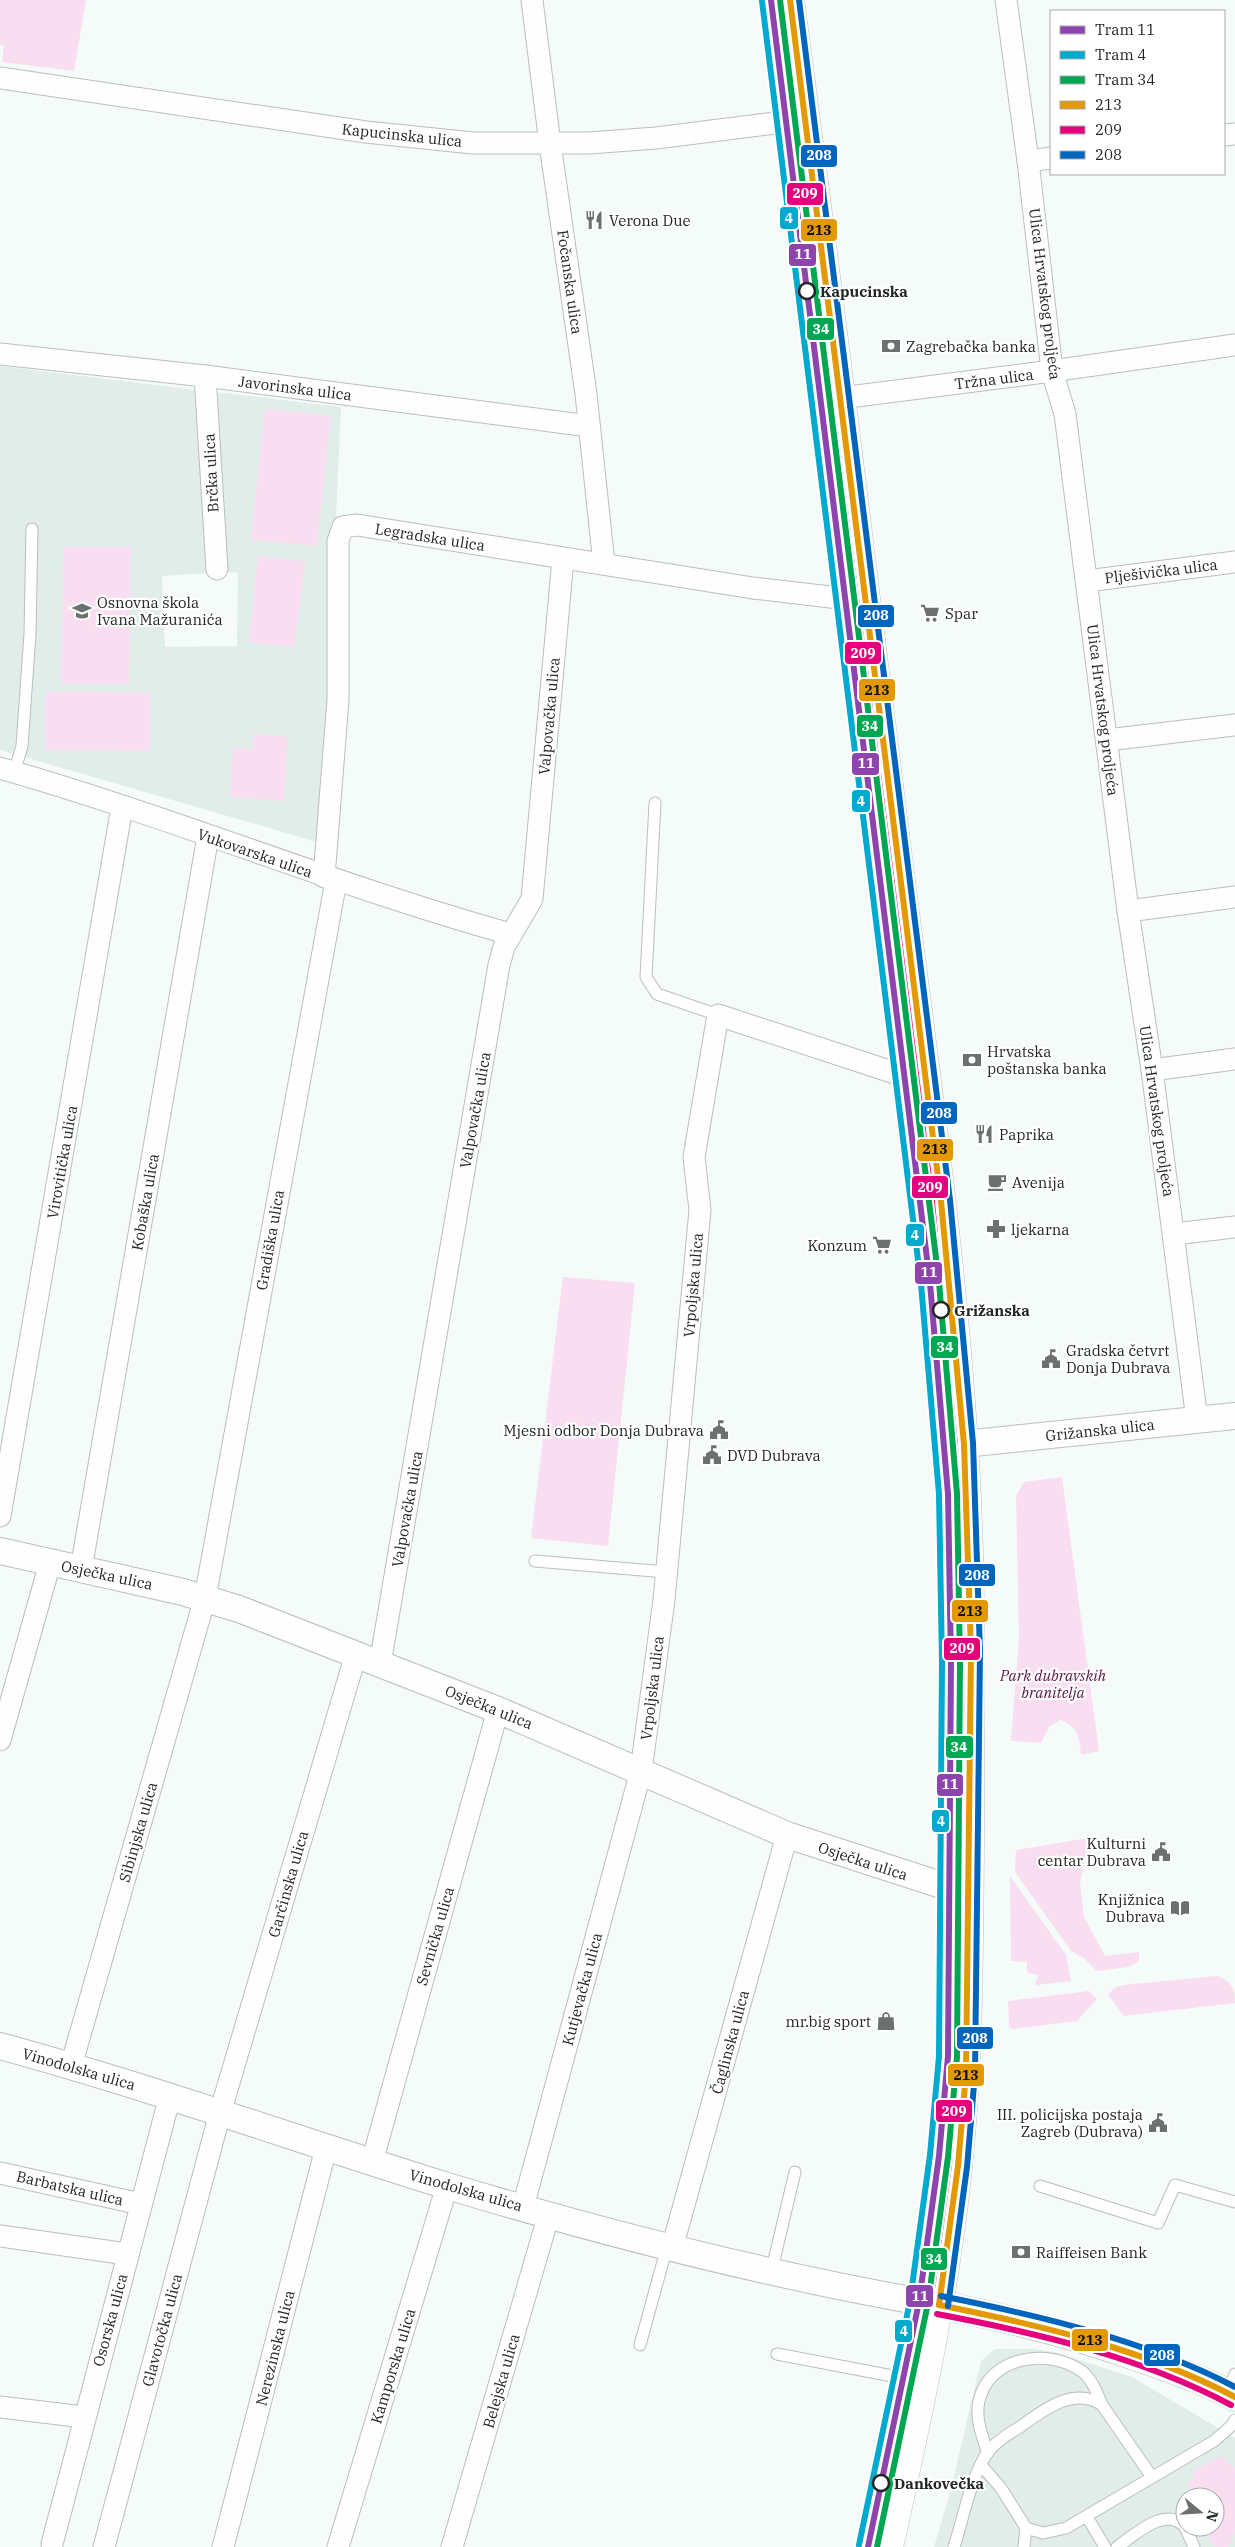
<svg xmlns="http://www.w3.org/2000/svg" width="1235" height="2547" font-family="'IBM Plex Serif',serif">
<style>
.built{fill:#e0ede8;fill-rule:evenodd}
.green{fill:#f8def0}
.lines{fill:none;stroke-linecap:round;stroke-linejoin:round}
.service-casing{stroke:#babebd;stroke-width:13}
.minor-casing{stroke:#babebd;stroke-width:23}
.tertiary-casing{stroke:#babebd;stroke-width:28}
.secondary-casing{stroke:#babebd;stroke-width:29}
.service{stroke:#fefefe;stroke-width:11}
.minor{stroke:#fefefe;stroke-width:21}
.tertiary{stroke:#fefefe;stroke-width:26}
.secondary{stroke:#fefefe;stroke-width:28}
.bus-1-casing{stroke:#fff;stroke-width:10}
.bus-2-casing{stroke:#fff;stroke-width:10}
.bus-3-casing{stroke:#fff;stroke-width:10}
.bus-1{stroke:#e29904;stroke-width:6}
.bus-2{stroke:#e5007d;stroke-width:6}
.bus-3{stroke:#0065bd;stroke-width:6}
.tram-1-casing{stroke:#fff;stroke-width:10}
.tram-2-casing{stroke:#fff;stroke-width:10}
.tram-3-casing{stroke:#fff;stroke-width:10}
.tram-1{stroke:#8e44ad;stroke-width:6}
.tram-2{stroke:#00a9ce;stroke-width:6}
.tram-3{stroke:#00a651;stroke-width:6}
.stop-dot{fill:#fff;stroke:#222725;stroke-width:2.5}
.labels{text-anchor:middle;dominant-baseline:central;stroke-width:4.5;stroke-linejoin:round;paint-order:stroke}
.street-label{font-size:15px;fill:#222725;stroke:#fff}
.poi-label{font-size:15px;fill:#222725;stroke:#fff;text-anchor:start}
.stop-label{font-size:15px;font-weight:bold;fill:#222725;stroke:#fff;text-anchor:start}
.park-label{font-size:15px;font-style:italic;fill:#581649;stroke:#fff}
.line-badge{stroke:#fff;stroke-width:2}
.badge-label{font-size:14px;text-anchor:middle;font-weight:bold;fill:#fff}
.pale-badge-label{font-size:14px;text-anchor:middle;font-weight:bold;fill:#111}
</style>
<rect width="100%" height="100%" fill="#f5fbf8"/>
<g class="built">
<path d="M0 366 197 390 210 573 162 576 165 647 237 646 238 573 223 571 216 392 341 407 321 843 0 750Z"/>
<path d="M995 2349H1033L1054 2352 1132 2377 1235 2438V2547H934L950 2493 981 2361ZM1185 2497H1215V2527H1185Z"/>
</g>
<g class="green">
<path d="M0 0H86L74 71 2 62 4 46 0 45Z"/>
<path d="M265 409 331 416 317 546 251 540Z"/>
<path d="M64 547H131L129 684H61Z"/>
<path d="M258 556 305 561 295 647 249 642Z"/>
<path d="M46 691 150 693V751L45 750Z"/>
<path d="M254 734 288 737 284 801 230 797 233 748 253 749Z"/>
<path d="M563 1277 635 1283 608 1546 531 1538Z"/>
<path d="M1062 1477 1099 1751 1081 1755C1080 1738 1077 1725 1060 1720L1049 1727 1041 1743 1011 1741 1019 1638 1016 1496 1024 1482Z"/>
<path d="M1089 1838 1080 1884 1084 1917 1105 1956 1139 1952V1961L1128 1967 1097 1971 1084 1958 1071 1951 1017 1875 1015 1869 1016 1850Z"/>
<path d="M1010 1876 1066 1955 1071 1981 1037 1985 1035 1982 1039 1975 1027 1973V1962L1011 1961Z"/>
<path d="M1217 1976C1231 1981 1235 1988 1235 2003L1124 2016 1108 1995 1114 1988 1123 1985Z"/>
<path d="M1089 1991 1097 1999 1077 2021 1013 2029 1009 2027 1008 2001Z"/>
<path d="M1220 2456 1235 2467V2532L1228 2547H1215L1208 2535 1218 2529 1215 2524V2497H1197L1188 2483 1195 2477 1193 2471Z"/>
</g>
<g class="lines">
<g class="service-casing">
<g id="service">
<path d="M14 773 22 746 30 634 32 529"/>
<path d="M655 803 646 977 657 994 718 1015"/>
<path d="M535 1561 666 1572"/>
<path d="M1040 2186 1158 2223 1175 2185 1235 2202"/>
<path d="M771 2273 795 2172"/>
<path d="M640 2345 667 2247"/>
<path d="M777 2354 924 2382"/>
<path d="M1228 2393 1235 2374"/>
<path d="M988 2453C982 2436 975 2418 979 2401 989 2356 1049 2347 1083 2372 1093 2381 1097 2393 1102 2405"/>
<path d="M981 2465 1001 2488 1026 2528 1024 2547"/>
<path d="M1087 2517 1105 2547"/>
<path d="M1185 2527 1194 2547"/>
<path d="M1026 2528 1043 2533 1066 2528 1214 2441 1231 2426 1235 2420"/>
<path d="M954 2547C963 2519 971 2477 987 2453 995 2442 1008 2434 1020 2427 1043 2410 1074 2386 1102 2405L1152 2477"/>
<path d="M1117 2547C1135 2535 1165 2505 1185 2527"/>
</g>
</g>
<g class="minor-casing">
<g id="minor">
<path d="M532 0 550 144 586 394 604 564"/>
<path d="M1006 0 1028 161 1052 371 1065 414 1128 911 1152 1070 1197 1420"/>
<path d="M0 78 366 132 473 143H589L656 138 806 119"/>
<path d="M1224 135 1235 134"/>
<path d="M1028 161 1051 158"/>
<path d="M0 354 205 376 589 426"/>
<path d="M205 376 217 569"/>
<path d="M841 398 1052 371 1235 345"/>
<path d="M1087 581 1235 562"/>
<path d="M1107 740 1235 725"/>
<path d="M0 768C172 817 338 886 510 934"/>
<path d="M324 877 338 700V541L343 527 357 525 753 588 839 598 866 595"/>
<path d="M1128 911 1235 897"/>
<path d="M1152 1070 1235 1059"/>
<path d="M1174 1234 1235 1227"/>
<path d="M0 1516 122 807"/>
<path d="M81 1569 208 836"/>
<path d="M380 1664 499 965 504 947 532 899 563 559"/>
<path d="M0 1740 50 1563"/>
<path d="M71 2066 205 1598 336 881"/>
<path d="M372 2162 498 1710"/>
<path d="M0 2173 141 2204"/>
<path d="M523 2207 641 1771 664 1600 700 1210 694 1157 718 1015 898 1074 925 1075"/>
<path d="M0 2236 127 2254"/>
<path d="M672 2248 787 1835"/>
<path d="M0 2407 84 2417"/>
<path d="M52 2544 170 2096"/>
<path d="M104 2547 220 2113 356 1654"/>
<path d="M223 2547 326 2148"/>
<path d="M338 2547 447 2186"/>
<path d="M452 2547 549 2214"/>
</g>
</g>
<g class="tertiary-casing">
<g id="tertiary">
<path d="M964 1444 1235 1416"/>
<path d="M0 1551 183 1592 239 1609 498 1710 787 1835 938 1884 969 1887"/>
<path d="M0 2046C150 2087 296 2139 444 2185 607 2234 771 2276 939 2305"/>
</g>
</g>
<g class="secondary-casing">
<g id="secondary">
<path d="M790 0C827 272 859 545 893 818 919 1027 951 1236 964 1446 973 1579 970 1712 970 1845 969 1952 969 2060 958 2167 945 2295 917 2421 889 2547"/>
<path d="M939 2305C1008 2318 1076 2335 1143 2359 1174 2370 1206 2381 1235 2397"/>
</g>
</g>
<use href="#service" class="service"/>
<use href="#minor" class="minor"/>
<use href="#tertiary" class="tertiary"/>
<use href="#secondary" class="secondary"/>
<g class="bus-1-casing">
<g id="bus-1">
<path d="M790 0 941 1201 964 1444 971 1652 966 2073 958 2166 939 2305"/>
<path d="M939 2305C1039 2325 1144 2349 1235 2397"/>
</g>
</g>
<g class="bus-2-casing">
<g id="bus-2">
<path d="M781 1 932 1202 955 1445 962 1652 957 2073 949 2165 930 2304"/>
<path d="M937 2314C1037 2333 1141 2357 1231 2405"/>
</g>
</g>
<g class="bus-3-casing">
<g id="bus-3">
<path d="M799 0 950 1200 973 1443 980 1652 975 2073 967 2167 948 2306"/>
<path d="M941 2296C1037 2315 1148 2341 1235 2387"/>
</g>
</g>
<use href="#bus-1" class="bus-1"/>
<use href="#bus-2" class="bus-2"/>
<use href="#bus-3" class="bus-3"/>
<g class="tram-1-casing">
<path id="tram-1" d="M771 0 930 1283 948 1494 951 1662 948 2056 939 2156 919 2302 868 2547"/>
</g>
<g class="tram-2-casing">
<path id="tram-2" d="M762 1 921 1284 939 1494 942 1662 939 2056 930 2155 910 2301 859 2545"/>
</g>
<g class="tram-3-casing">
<path id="tram-3" d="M780 0 939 1282 957 1494 960 1662 957 2057 948 2157 928 2303 877 2547"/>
</g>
<use href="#tram-1" class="tram-1"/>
<use href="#tram-2" class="tram-2"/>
<use href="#tram-3" class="tram-3"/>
</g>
<defs>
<g id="restaurant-bare" transform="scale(1.5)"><path d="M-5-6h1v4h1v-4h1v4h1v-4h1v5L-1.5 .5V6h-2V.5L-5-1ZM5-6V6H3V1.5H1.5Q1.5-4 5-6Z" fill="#6c716f" stroke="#fff" stroke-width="2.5" paint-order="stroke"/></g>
<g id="bank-bare" transform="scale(1.5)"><path d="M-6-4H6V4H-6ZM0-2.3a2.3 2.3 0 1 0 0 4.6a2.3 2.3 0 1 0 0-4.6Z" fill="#6c716f" stroke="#fff" stroke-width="2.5" paint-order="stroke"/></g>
<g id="school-bare" transform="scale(1.5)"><path d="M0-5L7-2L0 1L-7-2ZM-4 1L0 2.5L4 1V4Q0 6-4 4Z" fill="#6c716f" stroke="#fff" stroke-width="2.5" paint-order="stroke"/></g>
<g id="supermarket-bare" transform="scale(1.5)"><path d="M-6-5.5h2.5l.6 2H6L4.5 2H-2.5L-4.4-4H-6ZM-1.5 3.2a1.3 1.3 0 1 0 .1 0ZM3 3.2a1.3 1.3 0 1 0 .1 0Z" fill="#6c716f" stroke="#fff" stroke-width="2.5" paint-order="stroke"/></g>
<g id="cafe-bare" transform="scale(1.5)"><path d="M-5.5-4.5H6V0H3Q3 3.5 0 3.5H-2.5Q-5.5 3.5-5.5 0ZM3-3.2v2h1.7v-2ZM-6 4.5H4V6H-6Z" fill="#6c716f" stroke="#fff" stroke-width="2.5" paint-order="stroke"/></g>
<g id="pharmacy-bare" transform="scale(1.5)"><path d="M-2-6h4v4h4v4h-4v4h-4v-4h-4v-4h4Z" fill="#6c716f" stroke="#fff" stroke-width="2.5" paint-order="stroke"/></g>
<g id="civic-bare" transform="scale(1.5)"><path d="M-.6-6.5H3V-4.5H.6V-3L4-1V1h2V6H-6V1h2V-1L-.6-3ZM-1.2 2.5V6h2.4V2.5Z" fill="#6c716f" stroke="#fff" stroke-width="2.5" paint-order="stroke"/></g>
<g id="library-bare" transform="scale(1.5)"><path d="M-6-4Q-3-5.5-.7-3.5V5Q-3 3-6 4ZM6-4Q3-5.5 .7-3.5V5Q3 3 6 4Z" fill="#6c716f" stroke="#fff" stroke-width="2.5" paint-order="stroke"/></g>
<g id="shop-bare" transform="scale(1.5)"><path d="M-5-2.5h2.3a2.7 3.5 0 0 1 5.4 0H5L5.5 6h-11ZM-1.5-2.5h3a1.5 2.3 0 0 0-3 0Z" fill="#6c716f" stroke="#fff" stroke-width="2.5" paint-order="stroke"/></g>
</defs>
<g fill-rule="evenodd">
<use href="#restaurant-bare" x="594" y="220"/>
<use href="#bank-bare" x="891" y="346"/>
<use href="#school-bare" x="82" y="611"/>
<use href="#supermarket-bare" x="930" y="613"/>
<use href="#bank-bare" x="972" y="1060"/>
<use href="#restaurant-bare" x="984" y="1134"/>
<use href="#cafe-bare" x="997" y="1182"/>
<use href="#pharmacy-bare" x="996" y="1229"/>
<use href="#supermarket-bare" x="882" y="1245"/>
<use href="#civic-bare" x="1051" y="1359"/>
<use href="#civic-bare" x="719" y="1430"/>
<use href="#civic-bare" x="712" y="1455"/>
<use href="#civic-bare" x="1161" y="1852"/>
<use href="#library-bare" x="1180" y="1908"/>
<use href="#shop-bare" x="886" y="2021"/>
<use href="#civic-bare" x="1158" y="2123"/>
<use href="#bank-bare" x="1021" y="2252"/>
</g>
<g class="stop-dot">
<circle cx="807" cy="291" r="8"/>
<circle cx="941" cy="1310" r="8"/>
<circle cx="881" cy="2483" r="8"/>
</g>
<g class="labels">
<g class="street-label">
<text transform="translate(402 135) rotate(6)">Kapucinska ulica</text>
<text transform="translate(570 282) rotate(82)">Fočanska ulica</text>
<text transform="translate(1045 294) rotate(83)">Ulica Hrvatskog proljeća</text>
<text transform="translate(994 379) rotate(-7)">Tržna ulica</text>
<text transform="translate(295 388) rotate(7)">Javorinska ulica</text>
<text transform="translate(211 473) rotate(-93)">Brčka ulica</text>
<text transform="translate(430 537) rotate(9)">Legradska ulica</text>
<text transform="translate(1161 571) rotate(-7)">Plješivička ulica</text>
<text transform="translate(1103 710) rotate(83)">Ulica Hrvatskog proljeća</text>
<text transform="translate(549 716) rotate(-85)">Valpovačka ulica</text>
<text transform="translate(255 853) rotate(19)">Vukovarska ulica</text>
<text transform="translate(475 1110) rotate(-80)">Valpovačka ulica</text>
<text transform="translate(1157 1111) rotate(82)">Ulica Hrvatskog proljeća</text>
<text transform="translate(62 1162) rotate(-80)">Virovitička ulica</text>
<text transform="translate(145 1202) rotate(-80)">Kobaška ulica</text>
<text transform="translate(270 1240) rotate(-80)">Gradiška ulica</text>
<text transform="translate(693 1285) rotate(-85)">Vrpoljska ulica</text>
<text transform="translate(1100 1430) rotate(-6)">Grižanska ulica</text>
<text transform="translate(407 1509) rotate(-80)">Valpovačka ulica</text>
<text transform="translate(107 1575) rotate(12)">Osječka ulica</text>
<text transform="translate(652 1688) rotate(-83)">Vrpoljska ulica</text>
<text transform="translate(489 1707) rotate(22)">Osječka ulica</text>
<text transform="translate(138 1832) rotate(-74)">Sibinjska ulica</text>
<text transform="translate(863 1861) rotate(18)">Osječka ulica</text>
<text transform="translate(288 1884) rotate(-74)">Garčinska ulica</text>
<text transform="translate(435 1936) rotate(-74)">Sevnička ulica</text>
<text transform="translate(582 1989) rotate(-75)">Kutjevačka ulica</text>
<text transform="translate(730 2042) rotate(-75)">Čaglinska ulica</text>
<text transform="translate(79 2069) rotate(16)">Vinodolska ulica</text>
<text transform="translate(70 2188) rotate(13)">Barbatska ulica</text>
<text transform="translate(466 2190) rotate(16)">Vinodolska ulica</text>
<text transform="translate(110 2320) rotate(-75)">Osorska ulica</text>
<text transform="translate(162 2330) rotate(-75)">Glavotočka ulica</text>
<text transform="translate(275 2348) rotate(-76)">Nerezinska ulica</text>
<text transform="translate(393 2366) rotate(-73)">Kamporska ulica</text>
<text transform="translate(501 2381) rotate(-74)">Belejska ulica</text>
</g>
<g class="poi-label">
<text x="609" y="220">Verona Due</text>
<text x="906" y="346">Zagrebačka banka</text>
<text x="97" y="602">Osnovna škola<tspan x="97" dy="17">Ivana Mažuranića</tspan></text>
<text x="945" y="613">Spar</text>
<text x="987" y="1051">Hrvatska<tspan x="987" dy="17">poštanska banka</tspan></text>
<text x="999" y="1134">Paprika</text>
<text x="1012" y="1182">Avenija</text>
<text x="1011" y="1229">ljekarna</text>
<text x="867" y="1245" text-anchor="end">Konzum</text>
<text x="1066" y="1350">Gradska četvrt<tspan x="1066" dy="17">Donja Dubrava</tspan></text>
<text x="704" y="1430" text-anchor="end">Mjesni odbor Donja Dubrava</text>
<text x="727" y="1455">DVD Dubrava</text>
<text x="1146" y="1843" text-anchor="end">Kulturni<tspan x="1146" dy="17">centar Dubrava</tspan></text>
<text x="1165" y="1899" text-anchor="end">Knjižnica<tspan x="1165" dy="17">Dubrava</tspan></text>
<text x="871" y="2021" text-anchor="end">mr.big sport</text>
<text x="1143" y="2114" text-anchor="end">III. policijska postaja<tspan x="1143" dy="17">Zagreb (Dubrava)</tspan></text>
<text x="1036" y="2252">Raiffeisen Bank</text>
</g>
<g class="stop-label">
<text x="820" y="291">Kapucinska</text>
<text x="954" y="1310">Grižanska</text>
<text x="894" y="2483">Dankovečka</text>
</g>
<g class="park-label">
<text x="1053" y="1675">Park dubravskih<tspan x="1053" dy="17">branitelja</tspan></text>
</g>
</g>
<g class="line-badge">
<rect x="800" y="144" width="38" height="24" rx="5" fill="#0065bd"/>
<rect x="786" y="182" width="38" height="24" rx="5" fill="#e5007d"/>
<rect x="779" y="206" width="20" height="24" rx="5" fill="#00a9ce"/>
<rect x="800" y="218" width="38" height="24" rx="5" fill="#e29904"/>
<rect x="788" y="243" width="29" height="24" rx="5" fill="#8e44ad"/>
<rect x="806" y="317" width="29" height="24" rx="5" fill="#00a651"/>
<rect x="857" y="604" width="38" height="24" rx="5" fill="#0065bd"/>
<rect x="844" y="641" width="38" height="24" rx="5" fill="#e5007d"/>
<rect x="858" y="678" width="38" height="24" rx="5" fill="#e29904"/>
<rect x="856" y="714" width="28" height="24" rx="5" fill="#00a651"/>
<rect x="851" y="752" width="29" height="24" rx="5" fill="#8e44ad"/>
<rect x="851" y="789" width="20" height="24" rx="5" fill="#00a9ce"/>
<rect x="920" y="1101" width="38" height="24" rx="5" fill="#0065bd"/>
<rect x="916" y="1138" width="38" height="24" rx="5" fill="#e29904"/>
<rect x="911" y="1175" width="38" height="24" rx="5" fill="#e5007d"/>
<rect x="905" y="1223" width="20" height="24" rx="5" fill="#00a9ce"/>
<rect x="914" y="1261" width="29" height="24" rx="5" fill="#8e44ad"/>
<rect x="930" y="1335" width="29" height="24" rx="5" fill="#00a651"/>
<rect x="958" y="1563" width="38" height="24" rx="5" fill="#0065bd"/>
<rect x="951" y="1599" width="38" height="24" rx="5" fill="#e29904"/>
<rect x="943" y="1637" width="38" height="24" rx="5" fill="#e5007d"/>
<rect x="945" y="1735" width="29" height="24" rx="5" fill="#00a651"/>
<rect x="936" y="1773" width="28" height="24" rx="5" fill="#8e44ad"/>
<rect x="931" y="1809" width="19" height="24" rx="5" fill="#00a9ce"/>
<rect x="956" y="2026" width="38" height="24" rx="5" fill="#0065bd"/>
<rect x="947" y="2063" width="38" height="24" rx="5" fill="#e29904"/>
<rect x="935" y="2099" width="38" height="24" rx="5" fill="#e5007d"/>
<rect x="920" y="2247" width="28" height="24" rx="5" fill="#00a651"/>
<rect x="905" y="2284" width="29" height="24" rx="5" fill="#8e44ad"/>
<rect x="894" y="2319" width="19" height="24" rx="5" fill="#00a9ce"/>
<rect x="1071" y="2328" width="38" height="24" rx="5" fill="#e29904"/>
<rect x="1143" y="2343" width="38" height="24" rx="5" fill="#0065bd"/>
</g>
<g class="badge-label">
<text x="819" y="160">208</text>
<text x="805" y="198">209</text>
<text x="789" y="223">4</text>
<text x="803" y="259">11</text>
<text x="821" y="334">34</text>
<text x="876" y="620">208</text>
<text x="863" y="658">209</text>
<text x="870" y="731">34</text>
<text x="866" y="768">11</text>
<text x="861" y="806">4</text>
<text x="939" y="1118">208</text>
<text x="930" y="1192">209</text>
<text x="915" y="1240">4</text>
<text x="929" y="1277">11</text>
<text x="945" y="1352">34</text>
<text x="977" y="1580">208</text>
<text x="962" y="1653">209</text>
<text x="959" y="1752">34</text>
<text x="950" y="1789">11</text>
<text x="941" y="1826">4</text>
<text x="975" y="2043">208</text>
<text x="954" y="2116">209</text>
<text x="934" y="2264">34</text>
<text x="920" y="2301">11</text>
<text x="904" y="2336">4</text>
<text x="1162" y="2360">208</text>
</g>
<g class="pale-badge-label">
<text x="819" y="235">213</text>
<text x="877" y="695">213</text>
<text x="935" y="1154">213</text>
<text x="970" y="1616">213</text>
<text x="966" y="2080">213</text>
<text x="1090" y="2345">213</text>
</g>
<rect x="1050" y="10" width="175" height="165" fill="#ffffff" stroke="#a7a9a8"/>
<rect x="1060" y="26" width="25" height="8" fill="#8e44ad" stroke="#a7a9a8"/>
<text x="1095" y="35" font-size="15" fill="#222725">Tram 11</text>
<rect x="1060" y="51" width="25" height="8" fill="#00a9ce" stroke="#a7a9a8"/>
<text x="1095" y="60" font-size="15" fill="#222725">Tram 4</text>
<rect x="1060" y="76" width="25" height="8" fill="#00a651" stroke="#a7a9a8"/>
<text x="1095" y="85" font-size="15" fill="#222725">Tram 34</text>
<rect x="1060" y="101" width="25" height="8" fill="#e29904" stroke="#a7a9a8"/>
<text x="1095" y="110" font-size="15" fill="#222725">213</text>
<rect x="1060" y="126" width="25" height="8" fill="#e5007d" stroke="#a7a9a8"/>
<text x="1095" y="135" font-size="15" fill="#222725">209</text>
<rect x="1060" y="151" width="25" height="8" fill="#0065bd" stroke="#a7a9a8"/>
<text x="1095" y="160" font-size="15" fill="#222725">208</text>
<g transform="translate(1200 2512) rotate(108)"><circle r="24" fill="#ffffff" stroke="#a7a9a8"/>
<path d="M0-4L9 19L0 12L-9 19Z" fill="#6c716f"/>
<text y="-8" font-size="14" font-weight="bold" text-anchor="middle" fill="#222725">N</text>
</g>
</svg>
